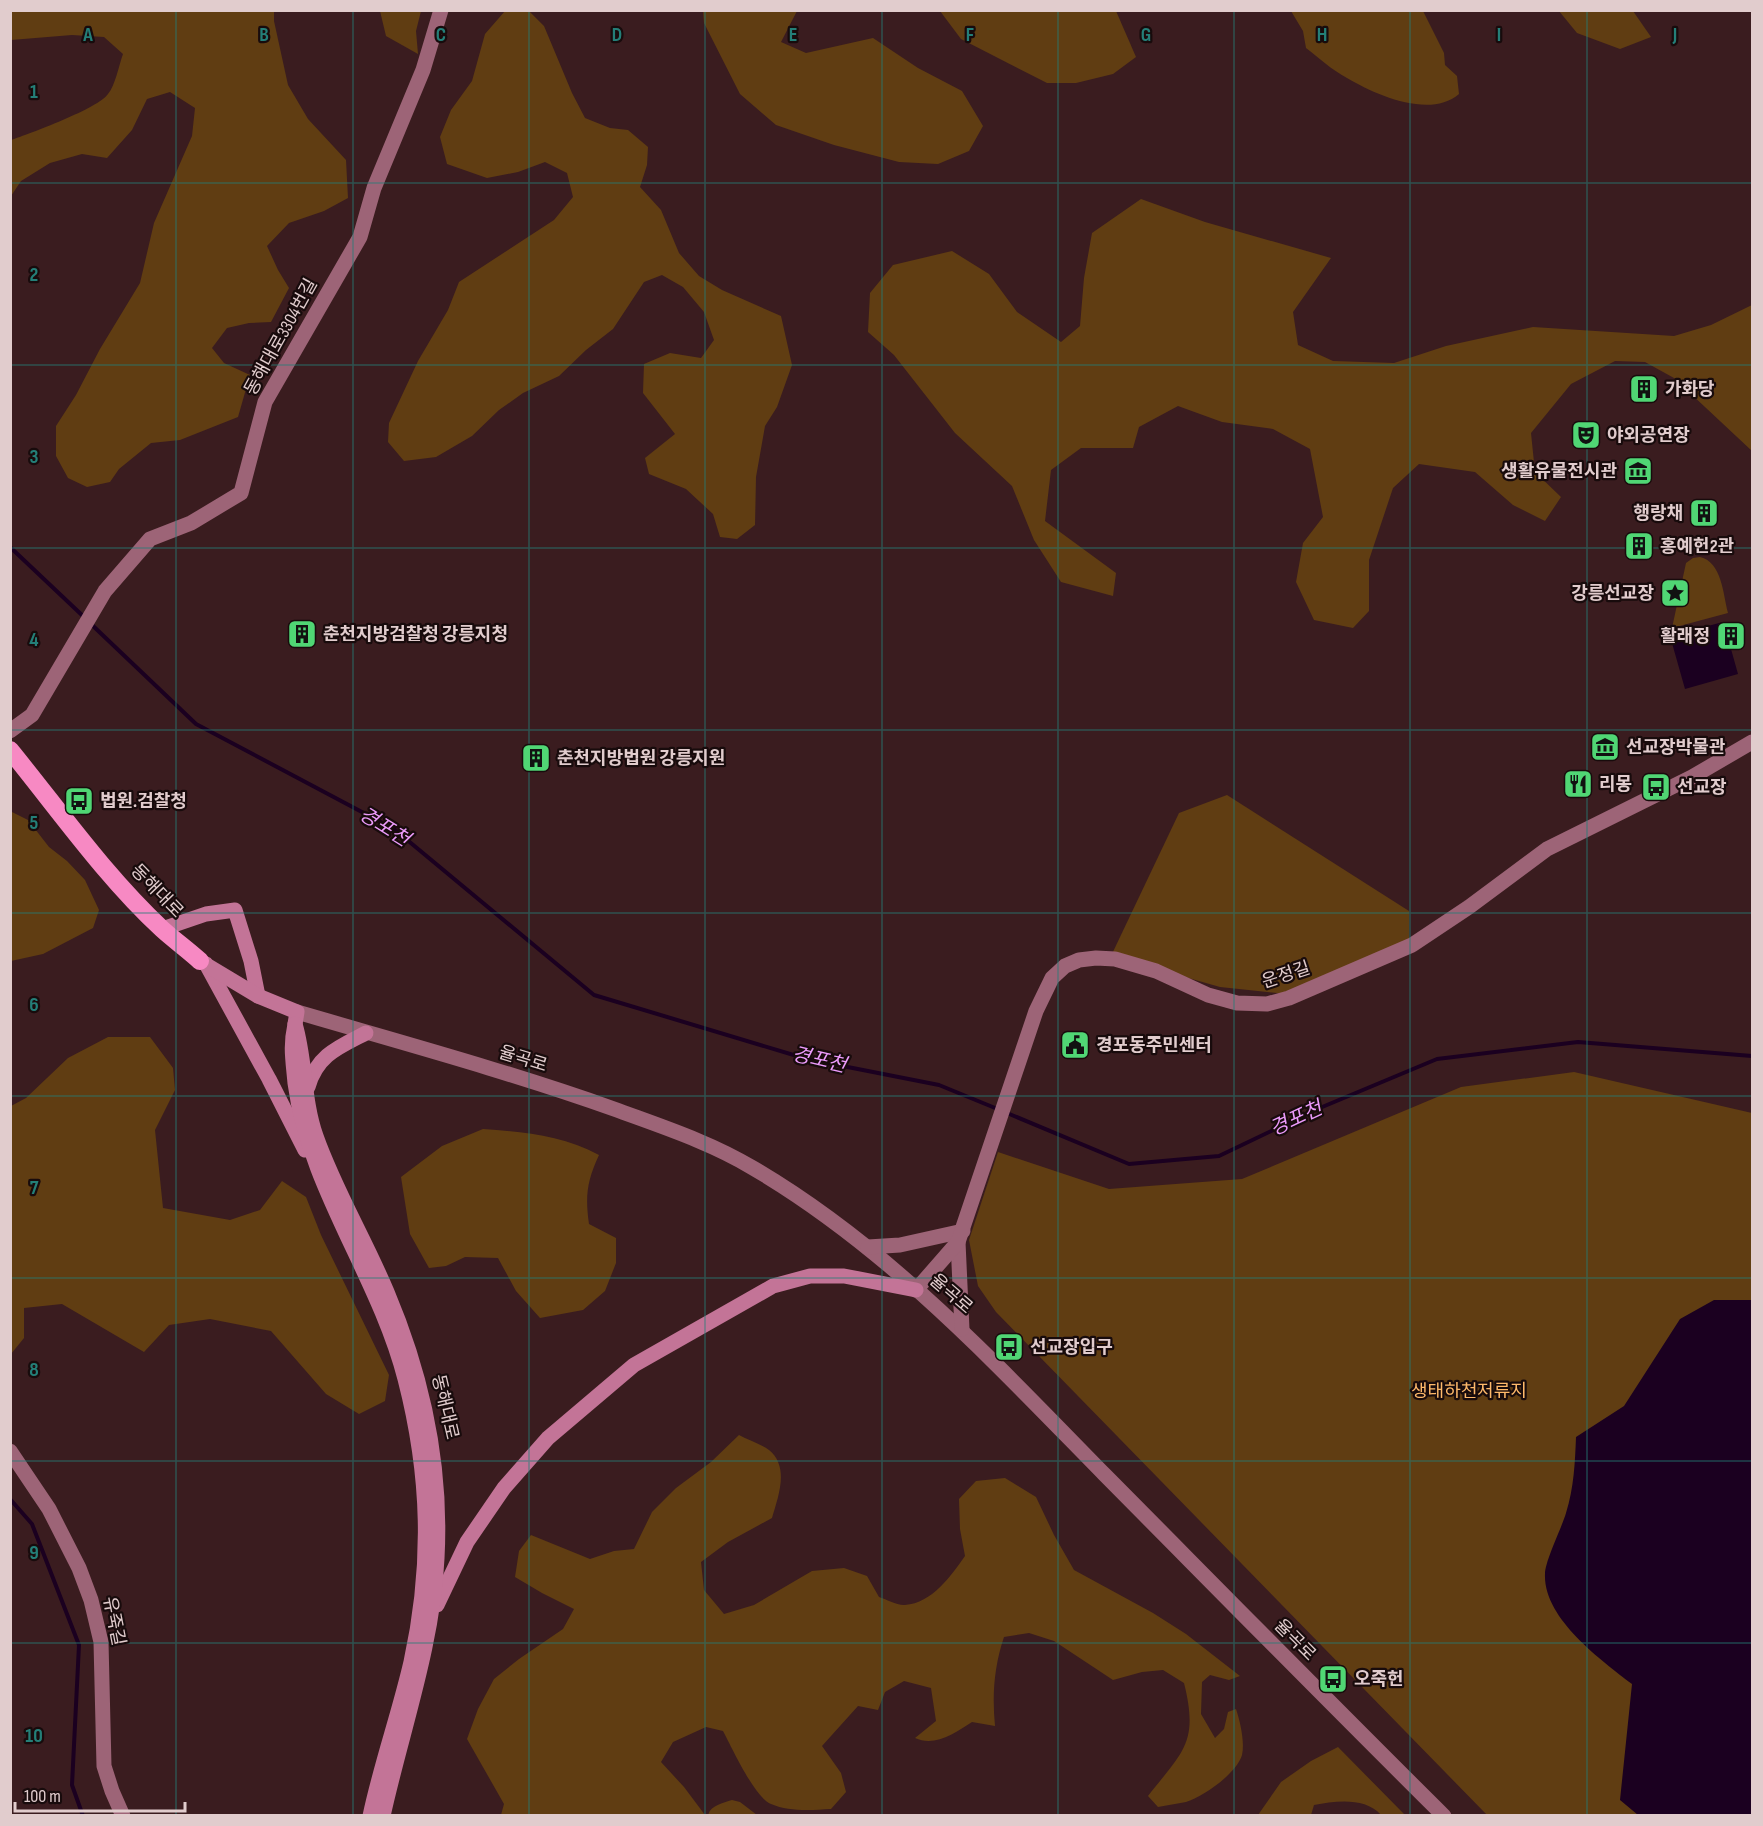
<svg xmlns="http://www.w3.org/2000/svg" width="1763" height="1826" font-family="'Sofia Sans Condensed','Noto Sans KR',sans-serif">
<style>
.green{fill:#603d12}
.water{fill:#1b0020}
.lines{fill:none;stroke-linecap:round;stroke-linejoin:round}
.stream{stroke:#1b0020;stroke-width:4}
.secondary{stroke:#9d6477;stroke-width:15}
.primary{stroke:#c37497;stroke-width:15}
.highway{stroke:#f789c3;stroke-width:18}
.grid{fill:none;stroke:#247f78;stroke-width:1.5;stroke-opacity:0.55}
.labels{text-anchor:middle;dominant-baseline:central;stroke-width:4.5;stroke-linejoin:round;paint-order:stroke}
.street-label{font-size:18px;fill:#e1cccd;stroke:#180b0c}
.poi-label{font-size:18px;font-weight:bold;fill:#e1cccd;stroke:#180b0c;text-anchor:start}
.park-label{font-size:18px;fill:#feb96a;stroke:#180b0c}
.water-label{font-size:20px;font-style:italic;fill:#ec9bfb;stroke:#180b0c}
.grid-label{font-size:20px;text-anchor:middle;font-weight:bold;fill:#247f78;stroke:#180b0c;stroke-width:4.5;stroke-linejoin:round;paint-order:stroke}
</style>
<rect width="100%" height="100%" fill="#3a1c1f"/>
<g class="green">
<path d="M11 10 274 11V21L288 85 308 119 346 160 348 198 324 211 289 223 267 246 278 270 289 288 271 322 249 323 227 328 212 348 224 363 250 375 238 417 180 440 151 443 119 469 110 482 87 487 68 478 56 456V426L76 395 100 349 140 283 154 223 192 136 195 108 170 92 147 99 132 130 107 158 82 154 50 163 21 181 11 196V140C29 134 99 108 108 94 115 86 119 65 123 54L104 37 72 35 11 40Z"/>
<path d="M380 11H421L416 31 418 54 386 36Z"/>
<path d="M505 11H529L544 26 572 93 585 118 610 128 628 130 648 147 647 165 640 187 661 210 679 253 699 276 722 290 781 316 792 365 777 407 765 426 756 477 755 525 737 539 720 537 713 514 686 489 649 474 645 458 675 434 643 393 644 364 670 353 701 358 714 340 704 312 683 287 662 275 644 282 613 329 586 350 559 376 523 393 499 410 472 436 436 457 404 461 388 442 389 423 418 361 448 310 459 282 554 220 573 197 567 173 545 162 518 172 487 178 447 164 440 137 451 110 472 81 485 34Z"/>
<path d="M703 11H797L781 42 806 53 873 38 918 68 962 91 983 126 969 151 938 164 899 162 834 145 776 125 740 94 704 23Z"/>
<path d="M940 11H1116L1136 57 1113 74 1076 83H1047L961 39Z"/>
<path d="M1291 11H1423L1444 53 1445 65 1457 76 1459 94C1430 119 1376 95 1347 78 1332 70 1319 58 1306 48L1303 31Z"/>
<path d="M1559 11H1633L1651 37 1620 49 1577 33Z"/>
<path d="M1141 199 1205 222 1331 258 1293 312 1298 345 1333 361 1394 363 1446 346 1533 327 1674 336 1711 325 1752 305V451L1674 378 1645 362 1615 361 1571 384 1531 433 1535 472 1561 497 1545 521 1513 505 1475 472 1419 464 1393 488 1369 560V611L1353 628 1314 620 1296 582 1303 543 1323 517 1310 449 1273 429 1222 422 1178 406 1139 427 1133 448H1081L1051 470 1045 521 1116 573 1113 596 1061 582 1034 540 1012 486 955 433 894 355 868 332 870 293 893 265 952 251 989 274 1017 312 1061 342 1080 326 1084 278 1092 233Z"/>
<path d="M1700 557C1722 562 1723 594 1728 613L1672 628 1686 563 1693 558Z"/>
<path d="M1227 795 1409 911V939L1295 995 1220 987 1111 956 1179 813Z"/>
<path d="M10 811 28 820 49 847 67 861 85 880 99 910 93 928 43 954 11 961Z"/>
<path d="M108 1037H150L173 1068 175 1090 155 1130 163 1208 230 1220 260 1210 282 1181 306 1197 321 1235 389 1375 385 1401 359 1414 326 1394 271 1331 210 1319 169 1325 144 1352 62 1304 24 1308V1338L11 1354V1106L26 1098 68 1058Z"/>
<path d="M1574 1072 1752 1113V1815H1487L996 1312 978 1286 969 1240 998 1152 1109 1189 1242 1179 1461 1087Z"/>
<path d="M483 1129C524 1132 562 1135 599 1155 587 1181 585 1196 589 1224L616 1238V1263L605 1291 583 1310 540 1318 516 1291 498 1258 465 1257 446 1266 429 1268 410 1234 401 1177 442 1146Z"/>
<path d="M739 1435C748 1440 761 1444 769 1450 790 1467 778 1497 772 1518L728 1542 701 1562 704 1590 724 1614 754 1605 812 1571 844 1568 867 1576 879 1597C886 1599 898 1606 905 1605 932 1603 951 1576 965 1556L960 1529 959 1499 976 1481 1005 1478 1036 1497 1054 1535 1074 1570 1153 1613 1186 1634 1240 1676 1229 1680 1210 1675 1202 1682 1201 1714 1215 1738 1224 1729 1228 1712 1236 1709C1240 1721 1245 1742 1242 1755 1237 1773 1203 1797 1186 1802 1177 1804 1167 1805 1158 1807L1148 1796C1183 1751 1199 1743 1184 1683L1163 1670 1142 1672 1113 1680 1054 1641 1029 1633 1004 1637C994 1667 992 1695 995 1726L972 1722C955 1733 935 1747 915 1738L936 1721 931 1688 904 1681 885 1692 878 1710 858 1706 822 1746 841 1773 846 1792 831 1809C812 1810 789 1812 771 1804 755 1798 732 1748 723 1731L706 1727 673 1742 661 1762 684 1787 705 1815H501L504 1804 467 1739 478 1709 494 1679 519 1659 563 1629 574 1609 542 1593 515 1577 519 1551 531 1535 590 1559 614 1551 634 1549 652 1512 676 1488 711 1462Z"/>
<path d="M1338 1747 1405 1815H1381C1365 1797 1336 1801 1314 1805L1311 1815H1258L1281 1782 1311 1761Z"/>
<path d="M732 1800 740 1802 757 1815H708C711 1805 723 1803 732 1800Z"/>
</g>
<g class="water">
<path d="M1723 622 1726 640 1722 641 1725 650 1731 649 1738 674 1685 689 1670 636Z"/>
<path d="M1714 1300H1752V1815H1638L1620 1800 1632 1684C1601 1660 1543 1618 1545 1574 1545 1561 1562 1527 1566 1513 1574 1488 1575 1462 1576 1437L1624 1406 1680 1319Z"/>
</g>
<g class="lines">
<g class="stream">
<path d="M10 547 84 617"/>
<path d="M91 624 196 724 394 829 594 995 807 1059 939 1085 1000 1110"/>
<path d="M1007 1113 1129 1164 1219 1156 1315 1110 1437 1059 1578 1042 1752 1056"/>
<path d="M10 1499 32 1524 79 1645 72 1785 83 1816"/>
</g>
<g class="secondary">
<path d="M10 731 32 715 105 591 150 539 191 523 241 493 265 402 360 237 374 188 423 70 441 10"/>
<path d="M297 1012C403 1043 510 1072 614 1109 660 1126 710 1142 753 1168 888 1247 995 1363 1104 1474 1217 1588 1330 1703 1444 1816"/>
<path d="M958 1242 962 1329"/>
<path d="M868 1247 900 1245 963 1231"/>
<path d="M916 1290 958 1242 1036 1011 1052 978 1065 966 1079 960 1096 958 1115 959 1156 971 1208 995 1237 1003 1267 1004 1289 998 1412 945 1469 907 1547 849 1692 777 1752 742"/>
<path d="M10 1451 49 1509 79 1568 91 1600 101 1642 104 1766 112 1791 123 1816"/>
</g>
<g class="primary">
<path d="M162 929 206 914 235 910 251 961 258 996"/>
<path d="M206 964 269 1079 305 1150"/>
<path d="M208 966 258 996 297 1012 295 1024"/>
<path d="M308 1087C317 1055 339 1047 366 1033"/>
<path d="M437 1605 467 1542 504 1488 548 1438 634 1365 773 1286 810 1276H844L916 1290"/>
<path d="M370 1816C381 1764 399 1714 411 1662 432 1565 430 1476 405 1379 379 1277 309 1189 295 1083 293 1060 290 1047 295 1024 306 1061 303 1099 316 1136 335 1190 365 1239 387 1292 423 1377 442 1466 437 1558 433 1646 402 1730 383 1816"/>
</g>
<path class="highway" d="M10 750C59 810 105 876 162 929 174 940 188 950 200 961"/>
</g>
<path class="grid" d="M176 10V1816M353 10V1816M529 10V1816M705 10V1816M882 10V1816M1058 10V1816M1234 10V1816M1410 10V1816M1587 10V1816M10 183H1752M10 365H1752M10 548H1752M10 730H1752M10 913H1752M10 1096H1752M10 1278H1752M10 1461H1752M10 1643H1752"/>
<defs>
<g id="building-square" transform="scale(1.5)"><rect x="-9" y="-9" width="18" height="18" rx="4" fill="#50d674" stroke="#180b0c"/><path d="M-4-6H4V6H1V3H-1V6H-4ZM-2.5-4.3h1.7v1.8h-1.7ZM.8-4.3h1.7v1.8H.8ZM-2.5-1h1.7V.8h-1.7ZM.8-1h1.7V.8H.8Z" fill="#111"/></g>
<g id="theatre-square" transform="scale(1.5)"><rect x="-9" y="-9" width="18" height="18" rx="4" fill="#50d674" stroke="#180b0c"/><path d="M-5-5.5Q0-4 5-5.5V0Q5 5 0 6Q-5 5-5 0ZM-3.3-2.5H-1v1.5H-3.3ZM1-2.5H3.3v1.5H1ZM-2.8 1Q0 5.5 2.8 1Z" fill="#111"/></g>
<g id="museum-square" transform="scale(1.5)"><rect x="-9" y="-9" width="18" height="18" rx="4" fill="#50d674" stroke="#180b0c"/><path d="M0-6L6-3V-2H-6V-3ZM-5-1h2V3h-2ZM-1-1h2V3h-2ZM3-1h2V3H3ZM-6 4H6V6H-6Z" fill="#111"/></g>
<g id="sight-square" transform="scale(1.5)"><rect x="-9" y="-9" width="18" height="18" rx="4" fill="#50d674" stroke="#180b0c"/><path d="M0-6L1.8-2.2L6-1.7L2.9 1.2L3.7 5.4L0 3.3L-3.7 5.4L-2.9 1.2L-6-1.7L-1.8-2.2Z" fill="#111"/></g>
<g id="restaurant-square" transform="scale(1.5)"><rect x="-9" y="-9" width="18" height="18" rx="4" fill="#50d674" stroke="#180b0c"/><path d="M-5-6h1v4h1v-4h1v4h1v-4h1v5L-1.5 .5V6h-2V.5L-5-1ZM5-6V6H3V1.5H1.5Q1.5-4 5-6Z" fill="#111"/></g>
<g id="bus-square" transform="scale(1.5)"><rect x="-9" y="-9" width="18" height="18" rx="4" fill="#50d674" stroke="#180b0c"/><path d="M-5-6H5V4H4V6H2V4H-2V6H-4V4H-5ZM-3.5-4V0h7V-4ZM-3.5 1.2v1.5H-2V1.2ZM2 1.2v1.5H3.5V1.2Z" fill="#111"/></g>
<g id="civic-square" transform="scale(1.5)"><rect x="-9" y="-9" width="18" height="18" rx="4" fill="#50d674" stroke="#180b0c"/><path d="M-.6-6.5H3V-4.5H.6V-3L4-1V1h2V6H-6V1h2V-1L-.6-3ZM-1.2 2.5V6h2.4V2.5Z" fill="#111"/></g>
</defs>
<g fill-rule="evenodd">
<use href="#building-square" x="1644" y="389"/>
<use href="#theatre-square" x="1586" y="435"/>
<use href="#museum-square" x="1638" y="471"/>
<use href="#building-square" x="1704" y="513"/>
<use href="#building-square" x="1639" y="546"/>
<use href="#sight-square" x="1675" y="593"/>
<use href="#building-square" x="302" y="634"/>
<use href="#building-square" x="1731" y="636"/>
<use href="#museum-square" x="1605" y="747"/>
<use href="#building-square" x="536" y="758"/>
<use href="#restaurant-square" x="1578" y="784"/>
<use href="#bus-square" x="1656" y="787"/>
<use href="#bus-square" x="79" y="801"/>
<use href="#civic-square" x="1075" y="1045"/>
<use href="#bus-square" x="1009" y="1347"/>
<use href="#bus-square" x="1333" y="1679"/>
</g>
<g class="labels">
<g class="street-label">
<text transform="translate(281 337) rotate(-61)">동해대로3304번길</text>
<text transform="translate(157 891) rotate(46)">동해대로</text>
<text transform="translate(1286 975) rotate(-18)">운정길</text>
<text transform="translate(523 1059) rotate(17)">율곡로</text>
<text transform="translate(951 1294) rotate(41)">율곡로</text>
<text transform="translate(445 1407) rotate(77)">동해대로</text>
<text transform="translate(114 1621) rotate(79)">유죽길</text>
<text transform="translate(1295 1640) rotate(45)">율곡로</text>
</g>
<g class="poi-label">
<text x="1665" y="389">가화당</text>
<text x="1607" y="435">야외공연장</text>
<text x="1617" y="471" text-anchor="end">생활유물전시관</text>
<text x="1683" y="513" text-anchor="end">행랑채</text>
<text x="1660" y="546">홍예헌2관</text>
<text x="1654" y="593" text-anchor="end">강릉선교장</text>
<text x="323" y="634">춘천지방검찰청 강릉지청</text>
<text x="1710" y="636" text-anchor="end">활래정</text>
<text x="1626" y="747">선교장박물관</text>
<text x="557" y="758">춘천지방법원 강릉지원</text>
<text x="1599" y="784">리몽</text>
<text x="1677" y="787">선교장</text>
<text x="100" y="801">법원.검찰청</text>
<text x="1096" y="1045">경포동주민센터</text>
<text x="1030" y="1347">선교장입구</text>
<text x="1354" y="1679">오죽헌</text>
</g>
<g class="park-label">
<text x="1469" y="1391">생태하천저류지</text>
</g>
<g class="water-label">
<text transform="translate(384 827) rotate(32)">경포천</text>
<text transform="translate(819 1060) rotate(13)">경포천</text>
<text transform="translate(1296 1119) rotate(-25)">경포천</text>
</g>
</g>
<g class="grid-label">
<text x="88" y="41">A</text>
<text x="264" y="41">B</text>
<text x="441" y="41">C</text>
<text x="617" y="41">D</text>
<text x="793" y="41">E</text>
<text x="970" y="41">F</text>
<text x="1146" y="41">G</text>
<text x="1322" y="41">H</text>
<text x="1499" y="41">I</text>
<text x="1675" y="41">J</text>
<text x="34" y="98">1</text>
<text x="34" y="281">2</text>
<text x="34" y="463">3</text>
<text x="34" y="646">4</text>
<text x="34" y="829">5</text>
<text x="34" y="1011">6</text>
<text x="34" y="1194">7</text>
<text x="34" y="1376">8</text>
<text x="34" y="1559">9</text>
<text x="34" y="1742">10</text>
</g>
<rect width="1763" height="1826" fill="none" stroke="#e1cccd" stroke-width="24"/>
<path d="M15 1802v9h170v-9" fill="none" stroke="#e1cccd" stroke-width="3"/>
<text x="24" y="1802" font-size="18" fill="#e1cccd" stroke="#180b0c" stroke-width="4.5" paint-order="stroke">100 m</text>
</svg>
